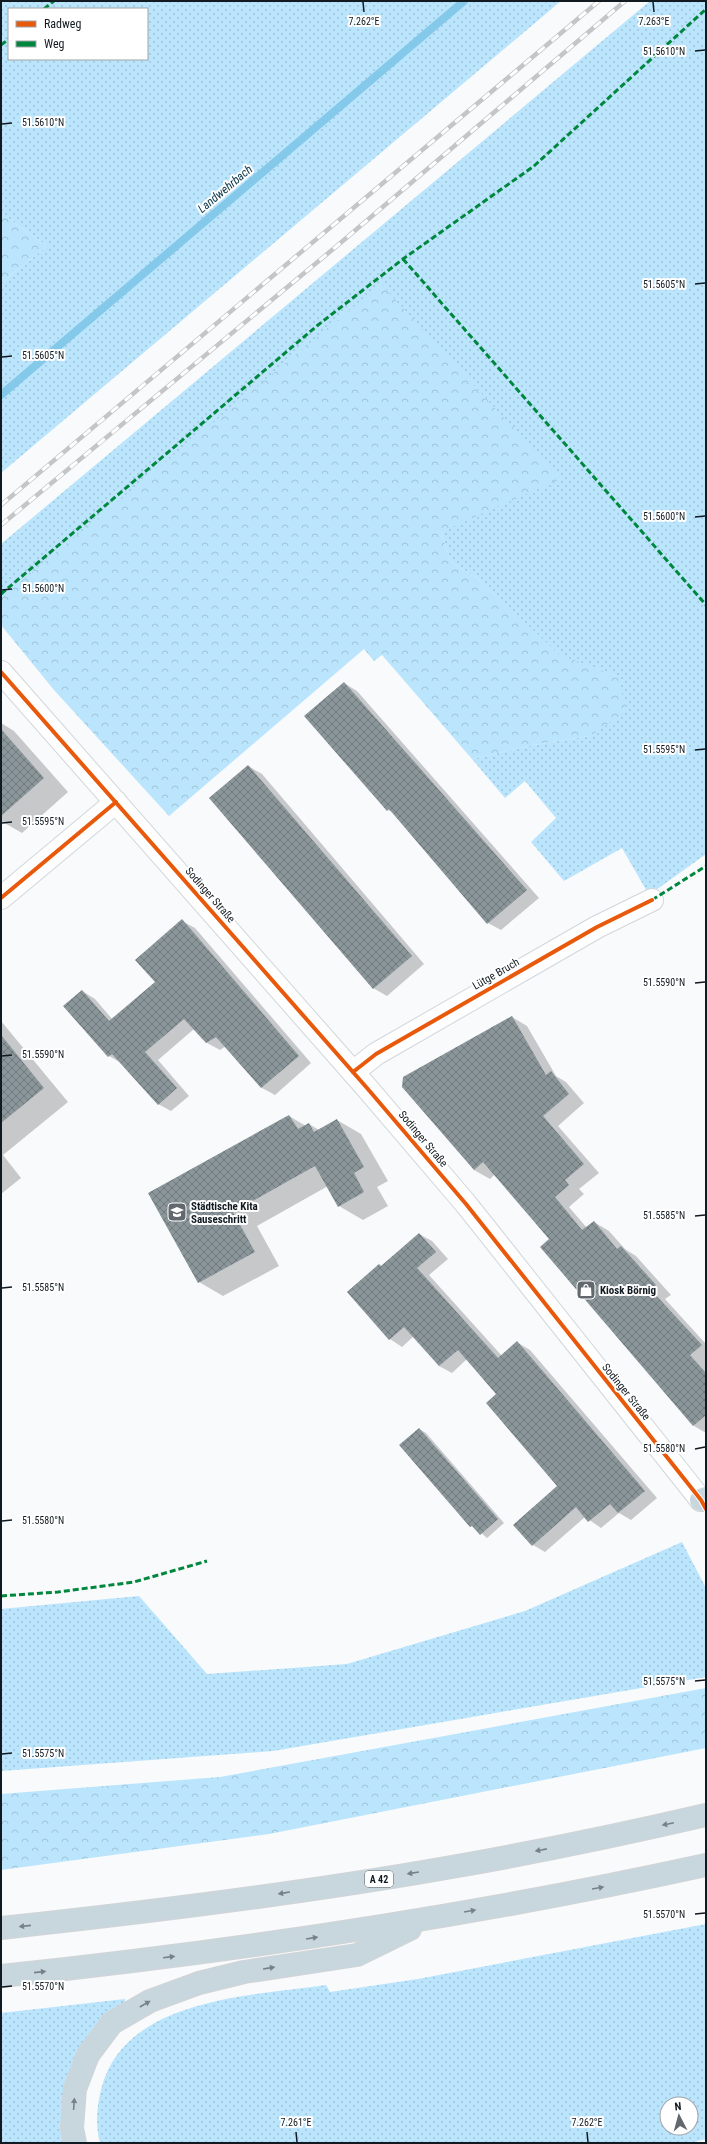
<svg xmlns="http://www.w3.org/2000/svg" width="707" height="2144" font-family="'Roboto Condensed',sans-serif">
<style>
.grass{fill:url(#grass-dots);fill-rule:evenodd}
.forest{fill:url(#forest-crowns)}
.shadow{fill:#0003}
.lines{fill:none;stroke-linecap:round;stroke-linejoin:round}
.stream{stroke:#84c8ea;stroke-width:8}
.building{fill:url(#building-cross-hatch)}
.minor-casing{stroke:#d1d7db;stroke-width:24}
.tertiary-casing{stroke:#d1d7db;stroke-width:24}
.motorway-casing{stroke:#d2d4d6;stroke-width:24}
.minor{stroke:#fefeff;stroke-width:22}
.tertiary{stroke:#fefeff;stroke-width:22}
.motorway{stroke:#c8d7dd;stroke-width:22}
.rail-casing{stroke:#c4c5c6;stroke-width:4.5}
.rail{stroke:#fff;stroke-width:3;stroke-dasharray:9;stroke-linecap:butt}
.quiet{stroke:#00873e;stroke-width:3;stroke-dasharray:6 3;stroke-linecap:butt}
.cycleway-casing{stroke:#fff;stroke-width:6}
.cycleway{stroke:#e8590c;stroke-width:4}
.oneway{fill:#768288}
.ticks{fill:none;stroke:#111a20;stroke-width:1.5}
.labels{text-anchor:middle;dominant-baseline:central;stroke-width:4;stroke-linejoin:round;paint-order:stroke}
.shield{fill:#fff;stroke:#585f63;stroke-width:1}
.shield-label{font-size:10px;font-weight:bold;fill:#111a20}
.street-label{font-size:11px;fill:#111a20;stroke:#fff}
.poi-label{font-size:11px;font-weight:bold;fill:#111a20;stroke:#fff;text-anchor:start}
.water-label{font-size:12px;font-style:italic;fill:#0b364a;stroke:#fff}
.ticks-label{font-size:10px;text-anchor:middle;fill:#111a20;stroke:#fff;stroke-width:4;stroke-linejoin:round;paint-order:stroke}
</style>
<defs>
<pattern id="grass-dots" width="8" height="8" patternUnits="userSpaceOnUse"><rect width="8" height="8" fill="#bae5fc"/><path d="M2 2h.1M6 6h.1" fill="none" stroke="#9fc4d8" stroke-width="1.8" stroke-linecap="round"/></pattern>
<pattern id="forest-crowns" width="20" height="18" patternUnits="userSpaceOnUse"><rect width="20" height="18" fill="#bae5fc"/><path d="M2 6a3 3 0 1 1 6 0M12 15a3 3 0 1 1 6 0" fill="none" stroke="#9fc4d8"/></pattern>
<pattern id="building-cross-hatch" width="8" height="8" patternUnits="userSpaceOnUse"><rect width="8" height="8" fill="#8b969b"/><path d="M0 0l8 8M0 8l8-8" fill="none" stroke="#707a7e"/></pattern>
</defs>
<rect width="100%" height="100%" fill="#f8fafc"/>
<g class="grass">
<path d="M4 1H561L1 473V283L47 246 1 213V4ZM9 9H147V59H9Z"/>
<path d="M650 1H706V854L649 895 622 848 564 881 531 842 556 818 525 781 505 798 472 759 533 745 590 736 617 676 560 656 477 578 451 562 441 532 468 518 1 598V544Z"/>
<path d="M682 1542 706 1588V1677L273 1751 1 1771V1609L139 1596 207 1674 347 1664 525 1611Z"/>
<path d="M706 1924V2139L690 2143H100C95 2124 97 2104 102 2086 127 1998 251 1996 326 1985L330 1992 418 1979ZM667 2104H691V2128H667Z"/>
<path d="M125 1999V2002L104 2021 64 2143H1V2013Z"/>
</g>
<g class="forest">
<path d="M1 213 47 246 1 283Z"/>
<path d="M381 284 560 479 441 532 451 562 477 578 560 655 617 676 627 711 590 736 533 745 472 759 382 655 374 661 364 649 169 816 54 690 1 625V598Z"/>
<path d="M706 1688V1748L269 1834 1 1870V1794L220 1777Z"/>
</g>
<g class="shadow">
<path d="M344 683 357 691 539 898 501 930 488 923 395 814 388 810 306 716Z"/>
<path d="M1 723 14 731 68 792 22 833 1 821Z"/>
<path d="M248 766 262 774 424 964 387 996 373 988Z"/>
<path d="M182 921 195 928 311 1063 275 1095 262 1088 226 1046 220 1050 207 1043 194 1029 158 1060 189 1096 171 1111 158 1104 123 1064 109 1056 82 991 95 999 113 1020 156 982Z"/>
<path d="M512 1017 527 1026 556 1076 566 1082 584 1103 558 1126 599 1173 579 1189 584 1194 569 1207 587 1228 594 1222 609 1231 625 1249 636 1256 671 1295 665 1299 706 1344V1433L694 1426 541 1247 550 1240 495 1174 490 1179 474 1170Z"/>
<path d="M1 1021 68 1102 3 1155 21 1178 1 1194Z"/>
<path d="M289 1116 306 1126 309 1124 319 1130 337 1120 361 1134 388 1181 377 1187 388 1206 363 1220 339 1206 328 1186 257 1226 279 1266 223 1296 199 1282 150 1193Z"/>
<path d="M419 1234 432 1241 448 1259 429 1275 502 1356 518 1343 530 1350 657 1498 631 1520 619 1513 601 1528 585 1517 545 1552 533 1545 558 1486 498 1394 467 1359 452 1373 439 1366 414 1336 402 1347 390 1339 382 1267Z"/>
<path d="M419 1429 426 1433 504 1523 487 1538 463 1517Z"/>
</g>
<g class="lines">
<path class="stream" d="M1 395 464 1"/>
</g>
<g class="building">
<path d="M344 682 527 890 487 924 389 809 387 811 304 716Z"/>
<path d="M1 729 44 778 1 816Z"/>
<path d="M248 765 412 956 373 989 209 798Z"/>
<path d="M182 919 299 1056 261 1088 216 1037 206 1043 184 1019 145 1052 177 1088 158 1105 112 1054 108 1057 63 1006 82 990 109 1021 155 982 135 960Z"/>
<path d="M512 1016 546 1075 551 1071 569 1094 543 1116 584 1164 565 1180 569 1185 555 1197 582 1230 594 1221 617 1249 621 1246 656 1285 651 1290 702 1345 690 1355 706 1373V1415L693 1426 540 1247 549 1239 483 1162 474 1170 402 1087 403 1077Z"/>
<path d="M1 1035 44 1088 1 1123Z"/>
<path d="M289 1115 298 1129 309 1123 314 1132 337 1119 364 1167 354 1173 364 1192 338 1207 315 1166 233 1212 255 1252 198 1283 148 1193Z"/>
<path d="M419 1233 436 1252 417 1268 498 1358 517 1341 645 1491 618 1513 610 1504 588 1522 576 1507 532 1546 513 1525 557 1486 486 1403 496 1394 458 1350 439 1366 404 1327 389 1340 347 1292 379 1264 381 1266Z"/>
<path d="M419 1428 498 1519 480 1535 472 1526 470 1527 399 1445Z"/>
</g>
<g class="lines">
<g class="minor-casing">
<g id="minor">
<path d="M1 898 116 802"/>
<path d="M353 1072 376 1054 597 927 652 900"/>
</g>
</g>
<g class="tertiary-casing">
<path id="tertiary" d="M1 672 367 1088 466 1204 701 1500"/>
</g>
<g class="motorway-casing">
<g id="motorway">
<path d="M701 1500 706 1498"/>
<path d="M1 1928C150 1912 298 1894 446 1868 533 1853 620 1835 706 1815"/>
<path d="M1 1976C238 1951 473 1916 706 1865"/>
<path d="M75 2143 72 2128 75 2089 88 2055 112 2023 150 2001 199 1983 244 1972 357 1955 410 1929"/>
</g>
</g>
<use href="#minor" class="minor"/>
<use href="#tertiary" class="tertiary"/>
<use href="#motorway" class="motorway"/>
<g class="rail-casing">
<g id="rail">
<path d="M1 505 599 1"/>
<path d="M1 525 338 245 625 1"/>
</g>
</g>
<use href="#rail" class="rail"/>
<g class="quiet">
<path d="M44 9 54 1"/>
<path d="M1 45 9 39"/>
<path d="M403 259 706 605"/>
<path d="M1 594 318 325 403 259 534 166 706 9"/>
<path d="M652 900 706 866"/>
<path d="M1 1596 58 1592 134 1582 207 1561"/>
</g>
<g class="cycleway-casing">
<g id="cycleway">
<path d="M1 672 367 1088 466 1204 701 1500 706 1509"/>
<path d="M1 898 116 802"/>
<path d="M353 1072 376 1054 597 927 652 900"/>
</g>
</g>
<use href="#cycleway" class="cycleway"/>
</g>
<defs><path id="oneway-solid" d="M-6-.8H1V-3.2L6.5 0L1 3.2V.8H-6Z"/></defs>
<g class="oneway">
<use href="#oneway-solid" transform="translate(668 1824) rotate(168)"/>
<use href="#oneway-solid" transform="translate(541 1850) rotate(169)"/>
<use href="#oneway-solid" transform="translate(413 1873) rotate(171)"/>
<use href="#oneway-solid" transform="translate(598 1888) rotate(-10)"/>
<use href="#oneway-solid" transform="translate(284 1893) rotate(171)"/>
<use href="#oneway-solid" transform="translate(470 1911) rotate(-10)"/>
<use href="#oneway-solid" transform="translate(25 1926) rotate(174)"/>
<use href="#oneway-solid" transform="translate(312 1938) rotate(-9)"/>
<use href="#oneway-solid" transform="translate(169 1957) rotate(-7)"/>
<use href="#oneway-solid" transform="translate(269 1968) rotate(-9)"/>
<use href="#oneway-solid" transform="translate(40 1972) rotate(-6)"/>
<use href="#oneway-solid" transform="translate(145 2004) rotate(-30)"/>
<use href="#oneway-solid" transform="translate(74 2104) rotate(-86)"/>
</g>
<path class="ticks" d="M363 2 364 12M653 2 654 12M695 51 705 50M2 124 12 123M695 284 705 283M2 357 12 356M695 517 705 516M2 590 12 589M695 750 705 749M2 823 12 822M695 983 705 982M2 1056 12 1055M695 1216 705 1215M2 1288 12 1287M695 1449 705 1447M2 1521 12 1520M695 1681 705 1680M2 1754 12 1753M695 1914 705 1913M2 1987 12 1986M296 2132 297 2142M587 2132 588 2142"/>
<defs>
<g id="school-square" transform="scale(1)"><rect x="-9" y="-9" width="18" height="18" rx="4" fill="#62686d" stroke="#fff"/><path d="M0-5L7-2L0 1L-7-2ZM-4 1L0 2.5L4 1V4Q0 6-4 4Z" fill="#fff"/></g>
<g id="shop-square" transform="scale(1)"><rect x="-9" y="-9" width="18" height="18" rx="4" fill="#62686d" stroke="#fff"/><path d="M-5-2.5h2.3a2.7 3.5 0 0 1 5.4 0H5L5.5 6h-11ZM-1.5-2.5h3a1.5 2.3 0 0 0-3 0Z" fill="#fff"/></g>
</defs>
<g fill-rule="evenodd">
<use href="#school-square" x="177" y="1212"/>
<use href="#shop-square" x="586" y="1290"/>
</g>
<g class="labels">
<rect class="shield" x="365" y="1871" width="28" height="16" rx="3"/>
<g class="shield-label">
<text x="379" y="1879">A 42</text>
</g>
<g class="street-label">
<text transform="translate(210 895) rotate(49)">Sodinger Straße</text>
<text transform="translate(496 974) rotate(-30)">Lütge Bruch</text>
<text transform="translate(423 1139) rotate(50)">Sodinger Straße</text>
<text transform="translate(626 1392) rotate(51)">Sodinger Straße</text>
</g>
<g class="poi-label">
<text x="191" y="1206">Städtische Kita<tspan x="191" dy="13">Sauseschritt</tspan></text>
<text x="600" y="1290">Kiosk Börnig</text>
</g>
<g class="water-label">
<text transform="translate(225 189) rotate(-40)">Landwehrbach</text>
</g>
</g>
<g class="ticks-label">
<text x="364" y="25">7.262°E</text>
<text x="654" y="25">7.263°E</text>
<text x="664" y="55">51.5610°N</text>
<text x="43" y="126">51.5610°N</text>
<text x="664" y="288">51.5605°N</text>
<text x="43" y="359">51.5605°N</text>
<text x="664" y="520">51.5600°N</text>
<text x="43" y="592">51.5600°N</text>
<text x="664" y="753">51.5595°N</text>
<text x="43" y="825">51.5595°N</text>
<text x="664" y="986">51.5590°N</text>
<text x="43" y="1058">51.5590°N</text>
<text x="664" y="1219">51.5585°N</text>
<text x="43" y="1291">51.5585°N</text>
<text x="664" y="1452">51.5580°N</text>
<text x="43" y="1524">51.5580°N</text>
<text x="664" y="1685">51.5575°N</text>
<text x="43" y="1757">51.5575°N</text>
<text x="664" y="1918">51.5570°N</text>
<text x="43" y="1990">51.5570°N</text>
<text x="296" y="2126">7.261°E</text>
<text x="587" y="2126">7.262°E</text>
</g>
<rect width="707" height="2144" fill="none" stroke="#111a20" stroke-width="4"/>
<rect x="8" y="8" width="140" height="52" fill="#ffffff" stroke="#a0a3a6"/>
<rect x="16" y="21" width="20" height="6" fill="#e8590c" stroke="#a0a3a6"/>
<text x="44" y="28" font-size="12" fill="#111a20">Radweg</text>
<rect x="16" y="41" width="20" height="6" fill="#00873e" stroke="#a0a3a6"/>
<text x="44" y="48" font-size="12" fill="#111a20">Weg</text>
<g transform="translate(679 2116) rotate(354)"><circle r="19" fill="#ffffff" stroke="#a0a3a6"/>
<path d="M0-3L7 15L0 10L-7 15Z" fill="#62686d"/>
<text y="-6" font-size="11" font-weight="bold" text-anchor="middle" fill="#111a20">N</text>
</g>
</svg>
